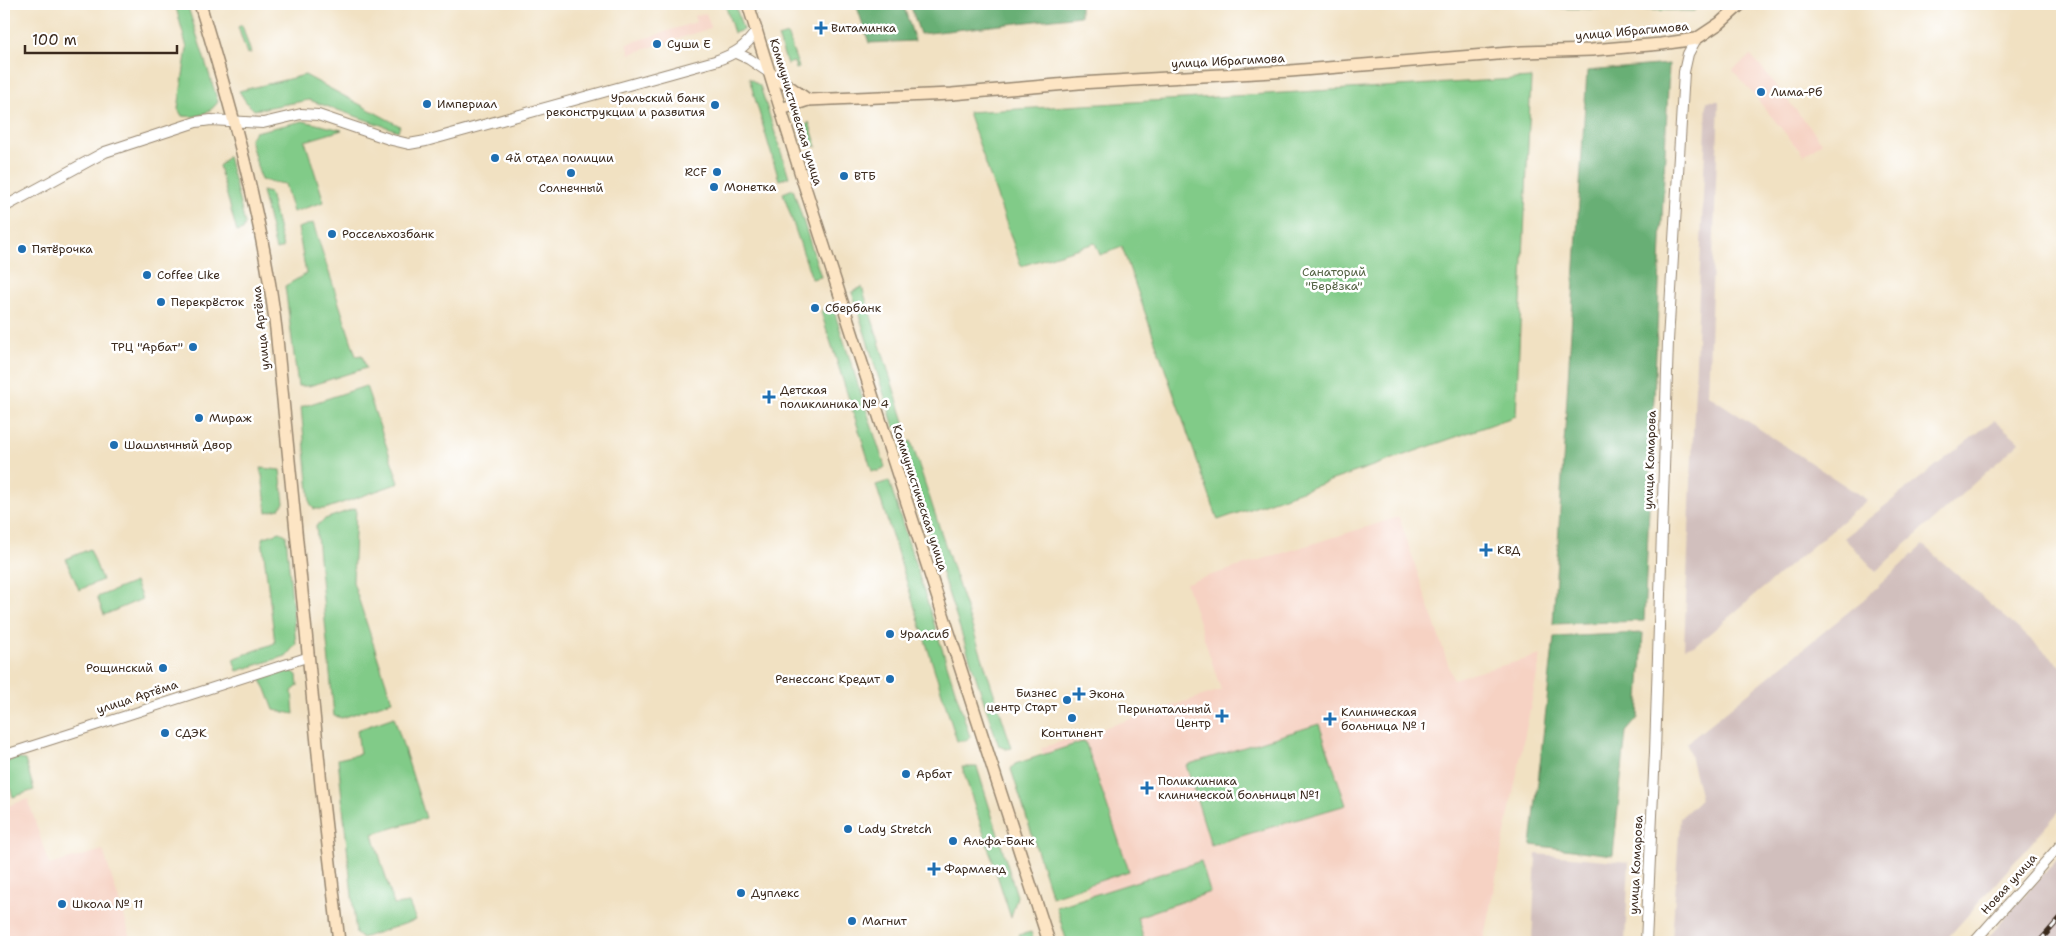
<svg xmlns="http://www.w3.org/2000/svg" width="2066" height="946" font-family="'Shantell Sans',sans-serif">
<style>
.built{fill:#f6d2c3}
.industrial{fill:#d1bfbd}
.green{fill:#81cb88;stroke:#5e7a53}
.forest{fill:#68af74;stroke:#526c49}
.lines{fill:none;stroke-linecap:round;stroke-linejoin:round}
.minor-casing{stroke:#968670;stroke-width:11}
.tertiary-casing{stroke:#968670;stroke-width:12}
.secondary-casing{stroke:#968670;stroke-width:14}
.minor{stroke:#fff;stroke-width:9}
.tertiary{stroke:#fff;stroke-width:10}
.secondary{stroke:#fde5c4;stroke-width:11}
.rail-casing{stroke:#3b2a1e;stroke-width:5}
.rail{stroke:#fff;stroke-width:3;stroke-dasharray:9;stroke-linecap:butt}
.poi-dot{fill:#1f6fb2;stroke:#fff;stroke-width:2}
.labels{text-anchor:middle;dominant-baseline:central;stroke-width:5;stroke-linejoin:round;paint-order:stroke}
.poi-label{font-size:12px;fill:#3b2a1e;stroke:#fff;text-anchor:start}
.street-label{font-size:12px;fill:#3b2a1e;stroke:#fff}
.park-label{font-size:12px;fill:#546243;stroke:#fff}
</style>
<rect width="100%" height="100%" fill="#fff"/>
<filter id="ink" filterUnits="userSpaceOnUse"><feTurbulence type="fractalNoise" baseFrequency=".02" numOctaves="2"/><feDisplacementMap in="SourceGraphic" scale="10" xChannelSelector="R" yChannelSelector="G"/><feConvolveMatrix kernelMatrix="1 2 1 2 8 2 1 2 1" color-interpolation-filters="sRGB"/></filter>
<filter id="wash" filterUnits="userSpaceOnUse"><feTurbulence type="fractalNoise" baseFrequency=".0096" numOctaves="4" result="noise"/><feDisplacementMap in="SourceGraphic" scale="20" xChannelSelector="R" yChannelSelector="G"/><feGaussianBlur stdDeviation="1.12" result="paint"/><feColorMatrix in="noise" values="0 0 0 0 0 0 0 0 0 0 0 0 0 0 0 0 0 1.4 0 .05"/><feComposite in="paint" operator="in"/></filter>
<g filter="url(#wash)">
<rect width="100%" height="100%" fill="#f1e1c2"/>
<g class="built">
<path d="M706 13 711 28 630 54 627 44 696 22 694 16Z"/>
<path d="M1751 55 1822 142 1804 156 1733 70Z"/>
<path d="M1399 517 1453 679 1541 655 1483 942H1105L1041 748 1221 690 1186 583Z"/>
<path d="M28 799 49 865 103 850 132 942H4V807Z"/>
</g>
<g class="industrial">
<path d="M1707 101H1719L1708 395 1867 500 1696 645 1684 648Z"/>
<path d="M1994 420 2020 442 1876 571 1844 538Z"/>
<path d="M1923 545 2062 667V808L1944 942H1672L1680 818 1701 799 1687 743 1863 600Z"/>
<path d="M2062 853V942H1984Z"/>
<path d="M1536 854 1629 862 1625 942H1532Z"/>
</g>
<g class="green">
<path d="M175 4H187L218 102C209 114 198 118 182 116L178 109 187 48Z"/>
<path d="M725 4H735L743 30 734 33Z"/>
<path d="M1560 4H1701L1694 11 1555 8Z"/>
<path d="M242 25 251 53 247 54 238 27Z"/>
<path d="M787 34 799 68 796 69 794 62 787 64 778 37Z"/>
<path d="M305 75 400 126 398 131 309 100 254 110 246 102 239 91Z"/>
<path d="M749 78 760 86 789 177 779 180Z"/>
<path d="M1531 78 1516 416 1218 520 1122 247 1100 255 1095 243 1021 266 968 112Z"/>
<path d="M303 121 342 130 305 141 324 202 293 212 285 184 261 180 250 139 255 132Z"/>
<path d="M809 122 817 147 804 143 801 132Z"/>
<path d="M228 156 245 224 243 230 237 232 219 166Z"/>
<path d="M793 189 821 277 812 279 783 193Z"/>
<path d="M262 191 270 193 283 248 276 250Z"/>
<path d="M313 223 356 356 362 355 366 368 309 386H298L285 286 306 274 298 228Z"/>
<path d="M862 287 906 428 894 427 852 292Z"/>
<path d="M825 306 830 307 834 311 885 467 879 471H872L821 312Z"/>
<path d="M366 386 399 483 325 509H314L310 503 301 407Z"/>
<path d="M911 441 1012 748 1006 749 999 746 992 726 900 446Z"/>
<path d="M261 468 280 470 284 503 279 509 267 512Z"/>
<path d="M889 481 970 737 964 741H957L876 485Z"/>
<path d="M356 508 353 582 392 701 342 718 334 716 316 526 325 519Z"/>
<path d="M280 532 286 535 296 644 286 656 237 671 233 659 275 643 262 538Z"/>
<path d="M90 549 102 580 79 590 66 559Z"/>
<path d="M135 582 142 599 104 615 97 597Z"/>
<path d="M289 669 297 675 298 686 292 691 294 714 274 710 266 689 259 677Z"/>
<path d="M394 717 426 818 373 834 394 905 409 903 416 920 362 938 356 934 338 759 360 754 357 730Z"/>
<path d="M1319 724 1346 805 1211 845 1186 765Z"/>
<path d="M1085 741 1129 871 1052 897 1011 769 1015 764Z"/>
<path d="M15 758 25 760 34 790 13 797 4 768 5 763Z"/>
<path d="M962 767H977L1017 896 1011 918Z"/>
<path d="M1201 861 1210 892 1137 917 1145 942H1067L1056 907Z"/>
<path d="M1031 932 1034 942H1021L1019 935Z"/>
</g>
<g class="forest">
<path d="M856 4H903L915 41 869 43Z"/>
<path d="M910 4H1080V16L920 34Z"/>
<path d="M1669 64 1644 621 1553 624 1587 71Z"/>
<path d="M1643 633 1638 718 1626 732 1613 855 1531 845 1554 637Z"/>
</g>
</g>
<g filter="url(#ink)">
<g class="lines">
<g class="minor-casing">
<g id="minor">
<path d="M4 755 308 657"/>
<path d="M1974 942 2062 843"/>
</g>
</g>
<g class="tertiary-casing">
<g id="tertiary">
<path d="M736 53 749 59 770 73"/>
<path d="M4 207 105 152 196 122 211 120 263 123 301 114 318 115 392 140 409 144 426 141 715 61C735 54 745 48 757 30"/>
<path d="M1646 942 1655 752 1668 341 1684 72 1688 54 1696 39"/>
</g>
</g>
<g class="secondary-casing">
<g id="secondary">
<path d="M200 4C232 110 263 219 276 329L321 784 339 942"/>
<path d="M748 4 803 181 1049 942"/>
<path d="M770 73 808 100"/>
<path d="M781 109 808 100 952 94 1079 83 1290 71 1522 52 1592 50 1661 44 1696 39 1720 23 1741 4"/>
</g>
</g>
<use href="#minor" class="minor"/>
<use href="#tertiary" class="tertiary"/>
<use href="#secondary" class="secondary"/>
<g class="rail-casing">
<path id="rail" d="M2039 942 2062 916"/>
</g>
<use href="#rail" class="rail"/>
</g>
</g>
<g class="poi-dot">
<path d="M818.5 20.5h5v5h5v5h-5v5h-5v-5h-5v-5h5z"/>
<circle cx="657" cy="44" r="5"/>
<circle cx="1761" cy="92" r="5"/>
<circle cx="427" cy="104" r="5"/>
<circle cx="715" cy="105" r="5"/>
<circle cx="495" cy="158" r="5"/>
<circle cx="717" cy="172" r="5"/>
<circle cx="571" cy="173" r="5"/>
<circle cx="844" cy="176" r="5"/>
<circle cx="714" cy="187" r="5"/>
<circle cx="332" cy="234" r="5"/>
<circle cx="22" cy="249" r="5"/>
<circle cx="147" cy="275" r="5"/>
<circle cx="161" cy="302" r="5"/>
<circle cx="815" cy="308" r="5"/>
<circle cx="193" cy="347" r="5"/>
<path d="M766.5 389.5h5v5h5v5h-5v5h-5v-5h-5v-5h5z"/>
<circle cx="199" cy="418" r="5"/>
<circle cx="114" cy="445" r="5"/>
<path d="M1483.5 542.5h5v5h5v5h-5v5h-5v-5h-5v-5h5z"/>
<circle cx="890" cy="634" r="5"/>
<circle cx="163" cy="668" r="5"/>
<circle cx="890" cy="679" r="5"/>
<path d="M1076.5 686.5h5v5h5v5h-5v5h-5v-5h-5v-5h5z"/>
<circle cx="1067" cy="700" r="5"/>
<path d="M1219.5 708.5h5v5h5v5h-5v5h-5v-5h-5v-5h5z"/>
<circle cx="1072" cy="718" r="5"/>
<path d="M1327.5 711.5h5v5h5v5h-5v5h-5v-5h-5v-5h5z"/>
<circle cx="165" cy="733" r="5"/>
<circle cx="906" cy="774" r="5"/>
<path d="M1144.5 780.5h5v5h5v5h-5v5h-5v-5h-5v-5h5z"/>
<circle cx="848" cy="829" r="5"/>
<circle cx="953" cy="841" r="5"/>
<path d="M931.5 861.5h5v5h5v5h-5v5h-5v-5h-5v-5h5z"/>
<circle cx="741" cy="893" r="5"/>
<circle cx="62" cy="904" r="5"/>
<circle cx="852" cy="921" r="5"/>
</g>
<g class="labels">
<g class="poi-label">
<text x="831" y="28">Витаминка</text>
<text x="667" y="44">Суши Е</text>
<text x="1771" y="92">Лима-Рб</text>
<text x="705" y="98" text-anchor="end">Уральский банк<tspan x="705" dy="14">реконструкции и развития</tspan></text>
<text x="437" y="104">Империал</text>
<text x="505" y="158">4й отдел полиции</text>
<text x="707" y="172" text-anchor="end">RCF</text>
<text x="854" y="176">ВТБ</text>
<text x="724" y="187">Монетка</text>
<text x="571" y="188" text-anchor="middle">Солнечный</text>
<text x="342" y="234">Россельхозбанк</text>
<text x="32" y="249">Пятёрочка</text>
<text x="157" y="275">Coffee Like</text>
<text x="171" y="302">Перекрёсток</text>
<text x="825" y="308">Сбербанк</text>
<text x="183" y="347" text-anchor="end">ТРЦ "Арбат"</text>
<text x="780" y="390">Детская<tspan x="780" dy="14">поликлиника № 4</tspan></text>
<text x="209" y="418">Мираж</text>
<text x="124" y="445">Шашлычный Двор</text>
<text x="1497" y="550">КВД</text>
<text x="900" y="634">Уралсиб</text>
<text x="153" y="668" text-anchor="end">Рощинский</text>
<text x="880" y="679" text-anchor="end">Ренессанс Кредит</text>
<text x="1057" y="693" text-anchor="end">Бизнес<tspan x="1057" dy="14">центр Старт</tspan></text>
<text x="1089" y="694">Экона</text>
<text x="1211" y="709" text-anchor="end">Перинатальный<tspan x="1211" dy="14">Центр</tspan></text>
<text x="1341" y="712">Клиническая<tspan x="1341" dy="14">больница № 1</tspan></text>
<text x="175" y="733">СДЭК</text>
<text x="1072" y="733" text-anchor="middle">Континент</text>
<text x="916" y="774">Арбат</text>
<text x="1158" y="781">Поликлиника<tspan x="1158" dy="14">клинической больницы №1</tspan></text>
<text x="858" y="829">Lady Stretch</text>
<text x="963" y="841">Альфа-Банк</text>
<text x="944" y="869">Фармленд</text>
<text x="751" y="893">Дуплекс</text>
<text x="72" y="904">Школа № 11</text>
<text x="862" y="921">Магнит</text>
</g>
<g class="street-label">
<text transform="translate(1632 31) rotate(-5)">улица Ибрагимова</text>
<text transform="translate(1228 61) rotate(-3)">улица Ибрагимова</text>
<text transform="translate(796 112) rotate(73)">Коммунистическая улица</text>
<text transform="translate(261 328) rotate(-96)">улица Артёма</text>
<text transform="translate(1650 460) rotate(-88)">улица Комарова</text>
<text transform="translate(920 498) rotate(72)">Коммунистическая улица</text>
<text transform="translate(137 697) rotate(-18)">улица Артёма</text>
<text transform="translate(1636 865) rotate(-87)">улица Комарова</text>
<text transform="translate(2009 884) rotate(-48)">Новая улица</text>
</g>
<g class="park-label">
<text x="1334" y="272">Санаторий<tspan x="1334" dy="14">"Берёзка"</tspan></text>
</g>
</g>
<rect width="2066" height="946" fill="none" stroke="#fff" stroke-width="20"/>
<path d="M25 45v8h152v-8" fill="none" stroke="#3b2a1e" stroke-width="2.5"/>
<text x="32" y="45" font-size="15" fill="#3b2a1e" stroke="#ffffff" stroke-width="4" paint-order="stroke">100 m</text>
</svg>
